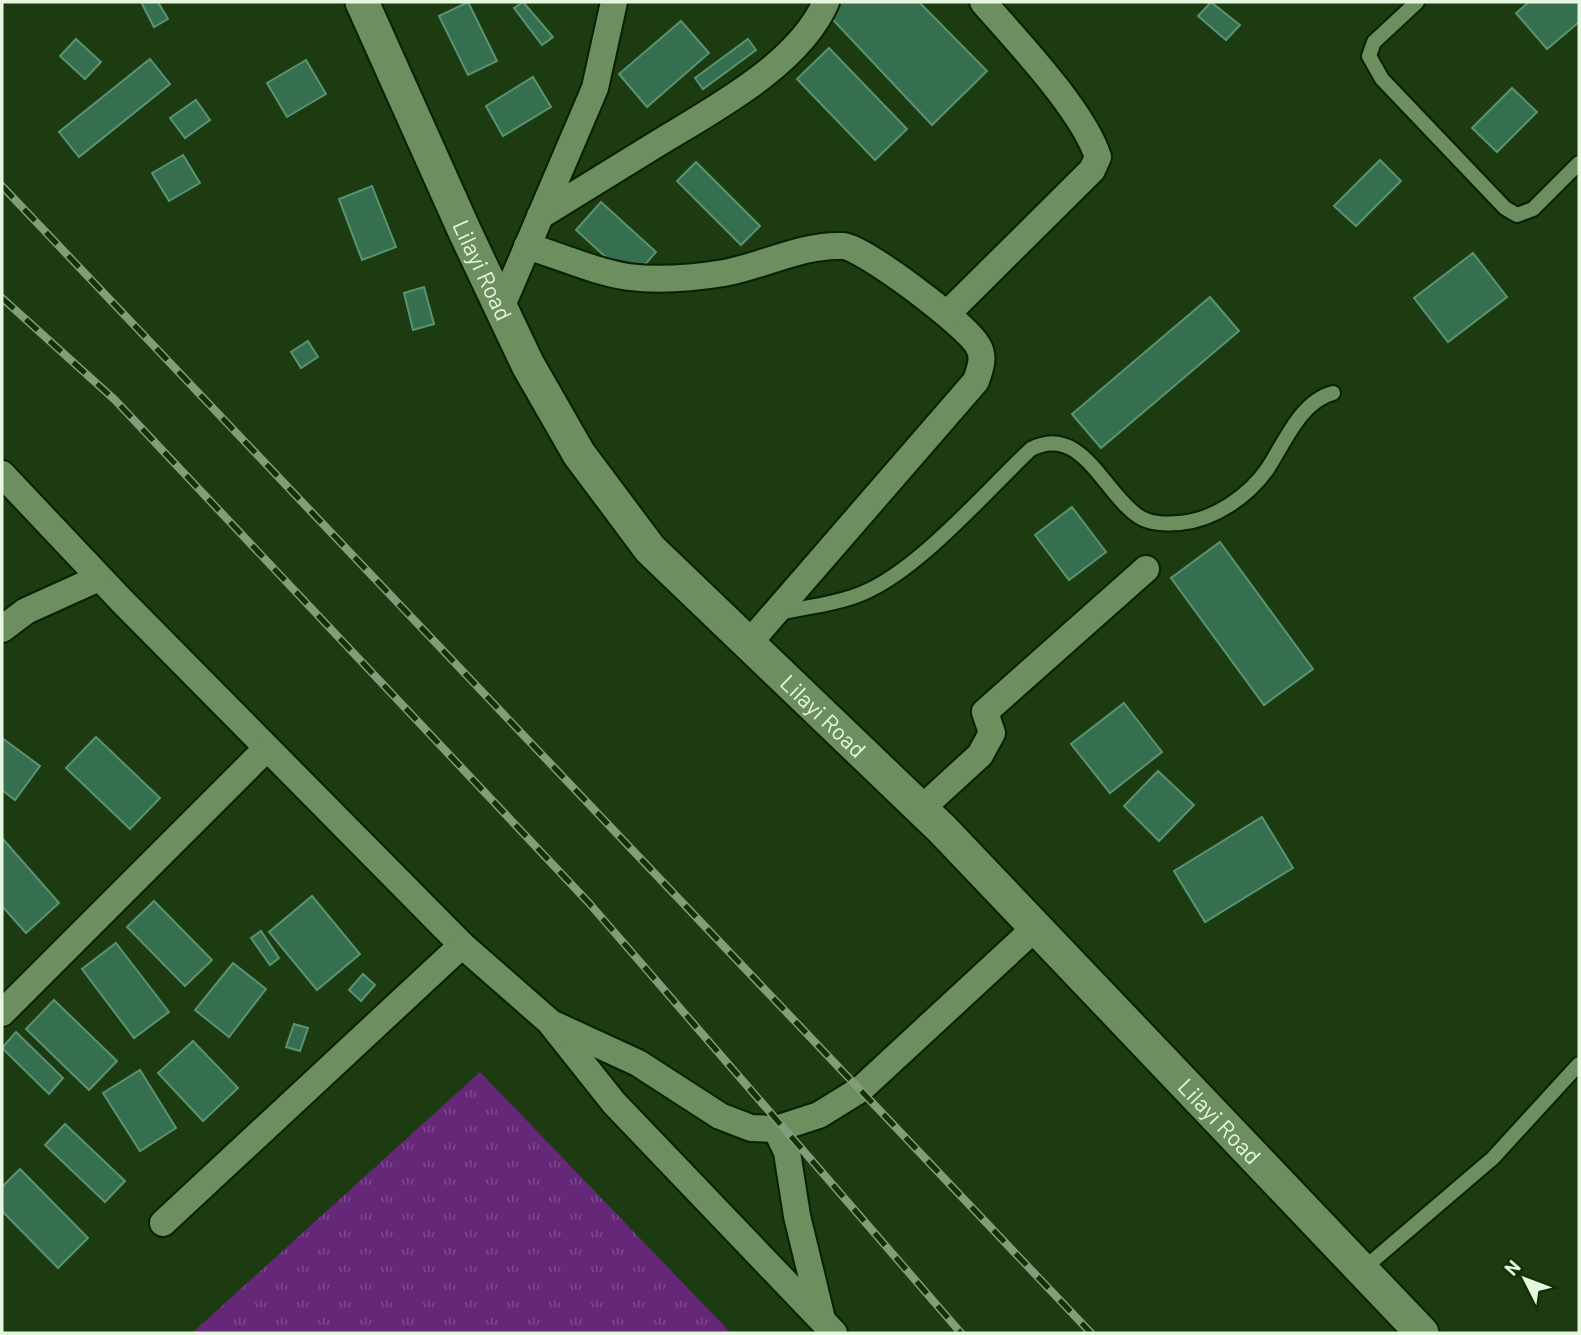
<svg xmlns="http://www.w3.org/2000/svg" width="1581" height="1335" font-family="Barlow,sans-serif">
<style>
.grass{fill:url(#grass-tufts)}
.building{fill:#366f50;stroke:#5a9372;stroke-width:2}
.lines{fill:none;stroke-linecap:round;stroke-linejoin:round}
.service-casing{stroke:#092002;stroke-width:18}
.minor-casing{stroke:#092002;stroke-width:30}
.tertiary-casing{stroke:#092002;stroke-width:37}
.service{stroke:#6c8f60;stroke-width:14}
.minor{stroke:#6c8f60;stroke-width:26}
.tertiary{stroke:#6c8f60;stroke-width:33}
.rail-casing{stroke:#839c7a;stroke-width:8}
.rail{stroke:#123105;stroke-width:5;stroke-dasharray:16;stroke-linecap:butt}
.labels{text-anchor:middle;dominant-baseline:central;stroke-width:5;stroke-linejoin:round;paint-order:stroke}
.street-label{font-size:23px;fill:#e5f8df;stroke:#123105}
</style>
<defs>
<pattern id="grass-tufts" width="24" height="20" patternUnits="userSpaceOnUse" patternTransform="scale(1.75)"><rect width="24" height="20" fill="#652777"/><path d="M3 7l-1-3M5 7V3M7 7l1-3M15 17l-1-3M17 17v-4M19 17l1-3" fill="none" stroke="#7b478a"/></pattern>
</defs>
<rect width="100%" height="100%" fill="#1c3b10"/>
<path class="grass" d="M480 1072 731 1333H192Z"/>
<g class="building">
<path d="M141 2H158L168 19 154 27Z"/>
<path d="M468 2 497 61 468 75 439 16Z"/>
<path d="M523 2 553 37 542 45 514 8Z"/>
<path d="M824 2H919L987 71 932 125 820 6Z"/>
<path d="M1211 2 1240 25 1226 40 1198 16Z"/>
<path d="M1529 2H1579V22L1547 49 1516 13Z"/>
<path d="M681 21 709 53 647 107 619 74Z"/>
<path d="M76 39 101 62 85 79 60 56Z"/>
<path d="M748 39 756 50 703 89 695 78Z"/>
<path d="M829 48 907 129 875 160 797 79Z"/>
<path d="M150 59 170 84 79 157 59 132Z"/>
<path d="M306 60 326 94 287 117 267 83Z"/>
<path d="M533 77 551 107 503 136 486 106Z"/>
<path d="M1512 88 1537 112 1497 152 1472 128Z"/>
<path d="M196 100 210 120 185 138 170 118Z"/>
<path d="M183 155 200 183 169 201 152 173Z"/>
<path d="M1380 160 1401 181 1356 226 1334 206Z"/>
<path d="M696 162 760 226 741 245 677 181Z"/>
<path d="M372 186 396 247 362 260 339 199Z"/>
<path d="M601 202 656 252 631 280 576 230Z"/>
<path d="M1473 253 1507 297 1448 342 1414 298Z"/>
<path d="M424 287 434 324 413 330 404 293Z"/>
<path d="M1210 297 1239 331 1101 448 1072 414Z"/>
<path d="M308 341 318 357 301 368 291 352Z"/>
<path d="M1072 507 1106 552 1069 580 1035 535Z"/>
<path d="M1220 542 1313 669 1264 705 1171 578Z"/>
<path d="M1124 703 1162 752 1110 793 1071 744Z"/>
<path d="M96 737 160 798 130 829 66 768Z"/>
<path d="M2 738 40 766 15 800 2 790Z"/>
<path d="M1158 771 1194 805 1159 841 1124 806Z"/>
<path d="M1262 817 1293 868 1205 922 1174 871Z"/>
<path d="M2 838 59 903 26 933 2 906Z"/>
<path d="M312 896 360 954 317 990 269 932Z"/>
<path d="M154 901 212 960 185 986 127 927Z"/>
<path d="M261 931 279 958 270 965 251 938Z"/>
<path d="M116 943 169 1012 134 1038 82 969Z"/>
<path d="M233 963 266 989 229 1037 195 1010Z"/>
<path d="M363 974 375 985 361 1001 349 990Z"/>
<path d="M54 1000 117 1061 89 1090 26 1029Z"/>
<path d="M294 1024 308 1028 300 1051 286 1047Z"/>
<path d="M16 1032 63 1078 49 1094 2 1048Z"/>
<path d="M193 1041 238 1088 203 1121 158 1073Z"/>
<path d="M140 1070 176 1128 140 1151 103 1093Z"/>
<path d="M65 1124 125 1181 105 1202 45 1145Z"/>
<path d="M20 1169 88 1238 58 1268 2 1211V1187Z"/>
</g>
<g class="lines">
<g class="service-casing">
<g id="service">
<path d="M1417 2 1374 42 1369 56 1382 79 1505 208 1517 215 1533 209 1579 163"/>
<path d="M779 613C806 607 837 604 863 593 920 569 985 492 1031 449 1081 423 1103 492 1138 516 1150 524 1165 524 1180 523 1214 520 1249 496 1268 468 1285 442 1301 401 1333 393"/>
<path d="M1362 1270 1493 1158 1579 1064"/>
</g>
</g>
<g class="minor-casing">
<g id="minor">
<path d="M540 216C580 191 620 167 660 142 716 108 799 64 826 2"/>
<path d="M527 246C560 256 595 272 629 277 660 281 693 278 724 273 763 266 803 244 843 246 863 247 968 326 978 346 985 357 980 369 976 381L749 643"/>
<path d="M501 308 595 88 614 2"/>
<path d="M947 314 1092 170 1098 157C1083 110 1016 40 983 2"/>
<path d="M2 474 122 601 462 945"/>
<path d="M2 629 26 611 99 578"/>
<path d="M921 809 980 755 992 733 985 712 1146 569"/>
<path d="M2 1013 267 748"/>
<path d="M552 1025 614 1103 834 1333"/>
<path d="M776 1129 787 1152 797 1216 822 1319"/>
<path d="M163 1223 462 945 551 1023 638 1063 720 1116 751 1128 776 1129 819 1115 861 1089 1035 928"/>
</g>
</g>
<g class="tertiary-casing">
<g id="tertiary">
<path id="s1" d="M362 2 465 232 528 365 579 454 650 549 942 829 1422 1333"/>
</g>
</g>
<use href="#service" class="service"/>
<use href="#minor" class="minor"/>
<use href="#tertiary" class="tertiary"/>
<g class="rail-casing">
<g id="rail">
<path d="M2 186 1091 1333"/>
<path d="M2 298 115 400 589 903 961 1333"/>
</g>
</g>
<use href="#rail" class="rail"/>
</g>
<g class="labels">
<g class="street-label">
<text stroke="none"><textPath href="#s1" startOffset="294">Lilayi Road</textPath></text>
<text stroke="none"><textPath href="#s1" startOffset="861">Lilayi Road</textPath></text>
<text stroke="none"><textPath href="#s1" startOffset="1428">Lilayi Road</textPath></text>
</g>
</g>
<rect width="1581" height="1335" fill="none" stroke="#e5f8df" stroke-width="7"/>
<g transform="translate(1525 1279) rotate(312)" stroke="#123105" stroke-width="5" paint-order="stroke">
<path d="M0-5L12 26L0 18L-12 26Z" fill="#e5f8df"/>
<text y="-10" font-size="19" font-weight="bold" text-anchor="middle" fill="#e5f8df">N</text>
</g>
</svg>
